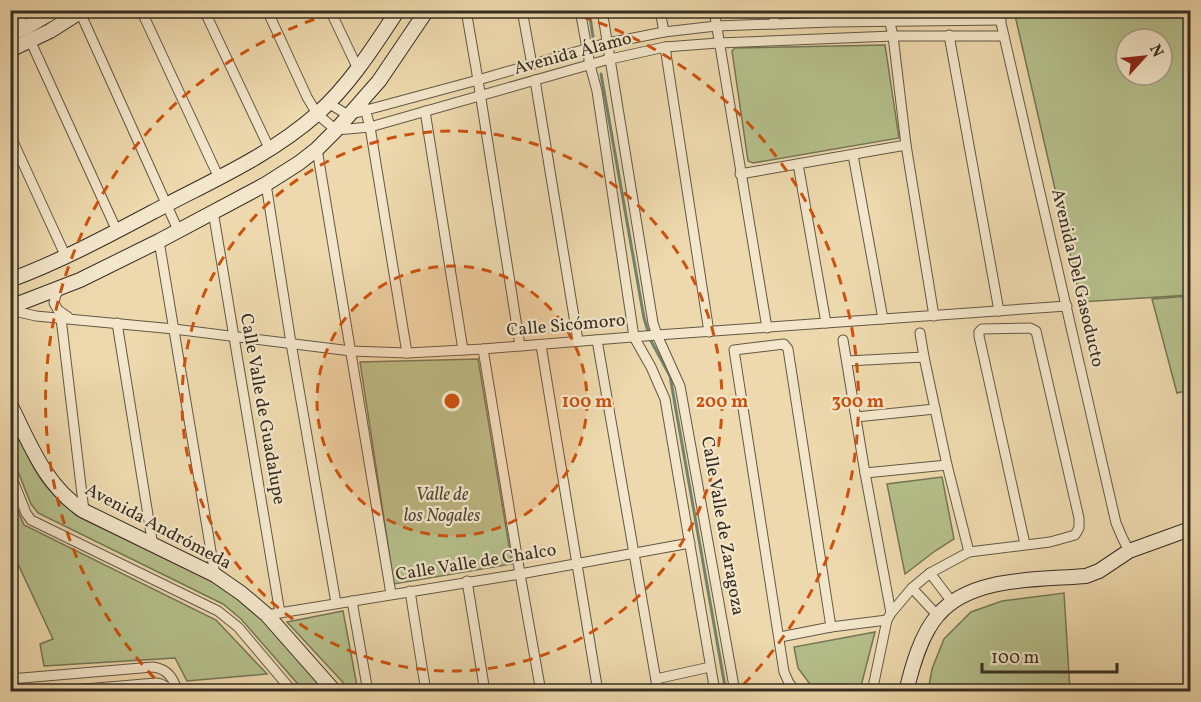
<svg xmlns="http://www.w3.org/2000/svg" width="1201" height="702" font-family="Vollkorn,serif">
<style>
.green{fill:#b5c08c;stroke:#757657;stroke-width:1.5;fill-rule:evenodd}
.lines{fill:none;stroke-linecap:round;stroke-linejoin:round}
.stream{stroke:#728270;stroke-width:3}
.street-casing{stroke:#635845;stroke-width:11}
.secondary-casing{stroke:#352d22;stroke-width:16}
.street{stroke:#f3e6ca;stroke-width:9}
.secondary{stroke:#f3e6ca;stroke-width:14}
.ring{fill:none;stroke:#cd520f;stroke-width:3;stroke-dasharray:10 8}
.labels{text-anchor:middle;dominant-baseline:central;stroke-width:4.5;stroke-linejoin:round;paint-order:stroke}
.street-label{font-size:18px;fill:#352d22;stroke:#f3e6ca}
.park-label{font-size:18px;font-style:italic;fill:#4f4a37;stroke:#f3e6ca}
.centre{fill:#cd520f;stroke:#f3e6ca;stroke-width:3}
.ring-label{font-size:18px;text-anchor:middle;font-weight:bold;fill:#cd520f;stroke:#f3e6ca;stroke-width:4.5;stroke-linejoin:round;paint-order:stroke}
</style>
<rect width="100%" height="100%" fill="#edd9ad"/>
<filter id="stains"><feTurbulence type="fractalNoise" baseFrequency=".00333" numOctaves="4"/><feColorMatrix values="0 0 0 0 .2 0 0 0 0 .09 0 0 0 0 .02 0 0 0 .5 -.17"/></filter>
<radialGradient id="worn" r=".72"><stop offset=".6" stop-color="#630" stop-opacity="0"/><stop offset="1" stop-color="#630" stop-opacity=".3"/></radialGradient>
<g class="green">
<path d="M1014 11H1190V295L1081 302ZM1126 39H1162V75H1126Z"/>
<path d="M885 45 899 138 753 163 748 161 732 51 735 48Z"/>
<path d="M1190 296V390L1177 393 1152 299Z"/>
<path d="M478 359 512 564 394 584 360 362Z"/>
<path d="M10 417C20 438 29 463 43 482 53 495 65 505 77 516L210 580 238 597 257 613 327 691H304L241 619 223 604 38 513 31 504 11 454Z"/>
<path d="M942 477 954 539 935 551 905 574 887 484Z"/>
<path d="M11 495 24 525 216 620 267 674 187 681 175 658 44 666 40 644 53 639 11 549Z"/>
<path d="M1064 593 1070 691H928L932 669 944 639 971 612 1002 601Z"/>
<path d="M343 611 358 691H351L287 622Z"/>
<path d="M875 632 861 686 858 691H815L798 668 794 647Z"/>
</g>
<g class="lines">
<g class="stream">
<path d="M589 10 593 37"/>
<path d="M601 74 644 318 651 341 670 376 726 692"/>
</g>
<g class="street-casing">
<g id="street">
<path d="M16 10 25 28"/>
<path d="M79 10 178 230"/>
<path d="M141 10 219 178"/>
<path d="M204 10 270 150"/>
<path d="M267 10 307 97 317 114 336 130 370 127 606 60 665 47 718 43 893 36H1004"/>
<path d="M330 10 358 69"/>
<path d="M466 10 478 80 520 346"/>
<path d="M522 10 532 65"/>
<path d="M580 10 590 65 597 91 634 337 651 367 665 399 715 692"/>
<path d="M602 10 653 323 657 335 680 386 735 692"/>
<path d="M660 10 664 32"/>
<path d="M714 10 767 328"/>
<path d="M772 10 775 24"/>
<path d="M887 10 893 36 906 145 934 316"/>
<path d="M998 10 1116 523 1122 537 1129 551"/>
<path d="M949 35 999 311"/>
<path d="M30 40 117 231"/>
<path d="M665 47 709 332"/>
<path d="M535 80 578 341"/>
<path d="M328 103 348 115 478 80 603 44 664 32 716 26 832 22 1001 20"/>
<path d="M364 105 370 127 407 353"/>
<path d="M425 111 463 350"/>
<path d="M10 135 66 257"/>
<path d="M317 149 391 594"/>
<path d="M853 155 883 319"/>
<path d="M798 164 826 323"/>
<path d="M740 174 906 145"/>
<path d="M266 184 291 343 336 603"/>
<path d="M213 211 280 613"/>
<path d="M159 241 215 575"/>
<path d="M61 289 56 294 54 303 58 310 68 317"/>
<path d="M10 310 36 316 174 329 351 351 407 353 483 349 657 335 1067 306"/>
<path d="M61 318 84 511"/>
<path d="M117 323 153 546"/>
<path d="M920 333 924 357 947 465 969 552"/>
<path d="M597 340 658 692"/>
<path d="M843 340 865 473 891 613"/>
<path d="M541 345 598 692"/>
<path d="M483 349 520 574 541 692"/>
<path d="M847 361 924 357"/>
<path d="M856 417 935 409"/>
<path d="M10 473 26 513 31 520 218 611 238 627 293 692"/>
<path d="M865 473 947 465"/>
<path d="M930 573 952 602"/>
<path d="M467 581 485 692"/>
<path d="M912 588 937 615"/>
<path d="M410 591 426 692"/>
<path d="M352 601 368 692"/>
<path d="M267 615 520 574 690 543"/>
<path d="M10 628V638"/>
<path d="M780 637 831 627 887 620"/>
<path d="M10 679 153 667C168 669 173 678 178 692"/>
<path d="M656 679 710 667"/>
<path d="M49 692 156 683 161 684 176 692"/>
<path d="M796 692 789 683 784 672 734 350 784 344 788 349 831 627"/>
<path d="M872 692 887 620 891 613 912 588 930 573 969 552 1050 542 1075 535 1079 528V518L1036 331 1030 328 982 329 979 332V336L1025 544"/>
</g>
</g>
<g class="secondary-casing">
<g id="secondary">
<path d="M10 34 25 28 56 10"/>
<path d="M10 50 50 31 83 10"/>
<path d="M10 280C64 260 115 232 166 205 218 178 273 153 317 114 349 86 375 45 398 10"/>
<path d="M10 307 80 280 159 241 266 184 299 163 317 149 336 130 379 81 427 10"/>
<path d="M10 404C30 444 45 486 84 511L215 575 241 593 267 615 335 692"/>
<path d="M906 692C912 667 921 634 938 615 971 576 1039 580 1086 576L1099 571 1129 551 1190 529"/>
</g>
</g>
<use href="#street" class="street"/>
<use href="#secondary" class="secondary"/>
</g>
<circle cx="452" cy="401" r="135" fill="#cd520f" fill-opacity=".12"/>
<g class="ring">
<circle cx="452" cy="401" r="135"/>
<circle cx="452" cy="401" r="270"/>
<path d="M167 691A406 406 0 0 1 340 11M564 11A406 406 0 0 1 737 691"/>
</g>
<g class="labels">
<g class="street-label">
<text transform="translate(573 54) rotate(-15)">Avenida Álamo</text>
<text transform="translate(1077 278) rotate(77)">Avenida Del Gasoducto</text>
<text transform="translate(566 326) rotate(-5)">Calle Sicómoro</text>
<text transform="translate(262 409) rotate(80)">Calle Valle de Guadalupe</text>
<text transform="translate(722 526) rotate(80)">Calle Valle de Zaragoza</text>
<text transform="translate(158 527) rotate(28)">Avenida Andrómeda</text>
<text transform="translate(476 563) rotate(-9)">Calle Valle de Chalco</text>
</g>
<g class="park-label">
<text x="442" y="495">Valle de<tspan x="442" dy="21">los Nogales</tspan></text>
</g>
</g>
<circle cx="452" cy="401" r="9" class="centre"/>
<g class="ring-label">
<text x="587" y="407">100 m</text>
<text x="722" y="407">200 m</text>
<text x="858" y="407">300 m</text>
</g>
<rect width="1201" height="702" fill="none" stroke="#edd9ad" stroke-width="36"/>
<rect x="12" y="12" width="1177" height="678" fill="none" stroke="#352d22" stroke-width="3"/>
<rect x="18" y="18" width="1165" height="666" fill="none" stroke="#352d22" stroke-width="1.5"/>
<g transform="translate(1144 57) rotate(63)"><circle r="28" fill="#f3e6ca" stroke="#a79c87" stroke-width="1.5"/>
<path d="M0-4.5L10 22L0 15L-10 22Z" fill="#8f2418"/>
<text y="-9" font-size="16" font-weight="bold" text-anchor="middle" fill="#352d22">N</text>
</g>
<path d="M982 663v9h135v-9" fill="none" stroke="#352d22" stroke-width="3"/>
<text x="991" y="663" font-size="18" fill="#352d22" stroke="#f3e6ca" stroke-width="4.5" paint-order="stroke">100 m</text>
<rect width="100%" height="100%" filter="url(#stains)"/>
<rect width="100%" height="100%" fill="url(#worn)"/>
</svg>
